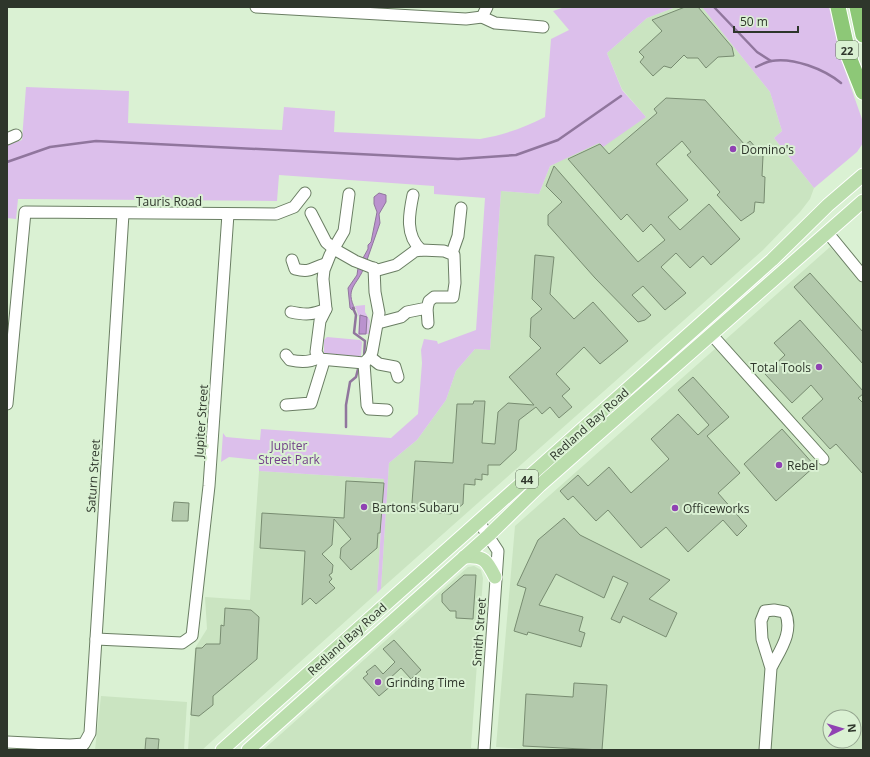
<svg xmlns="http://www.w3.org/2000/svg" width="870" height="757" font-family="'Open Sans',sans-serif">
<style>
.built{fill:#cae4c1;fill-rule:evenodd}
.green{fill:#dcbfeb}
.water{fill:#ba92ce;stroke:#90769d}
.lines{fill:none;stroke-linecap:round;stroke-linejoin:round}
.stream{stroke:#90769d;stroke-width:2.5}
.building{fill:#b3c9ac;stroke:#788c71}
.minor-casing{stroke:#6a7e63;stroke-width:13}
.major-casing{stroke:#fff;stroke-width:15}
.highway-casing{stroke:#fff;stroke-width:17}
.minor{stroke:#fff;stroke-width:11}
.major{stroke:#bbdead;stroke-width:13}
.highway{stroke:#8dc877;stroke-width:15}
.poi-dot{fill:#9042b3;stroke:#daf1d3;stroke-width:1.5}
.labels{text-anchor:middle;dominant-baseline:central;stroke-width:4;stroke-linejoin:round;paint-order:stroke}
.shield{fill:#daf1d3;stroke:#626e5d;stroke-width:1}
.shield-label{font-size:11px;font-weight:bold;fill:#2e362b}
.poi-label{font-size:12px;fill:#2e362b;stroke:#daf1d3;text-anchor:start}
.street-label{font-size:12px;fill:#2e362b;stroke:#daf1d3}
.park-label{font-size:12px;fill:#713e88;stroke:#daf1d3}
</style>
<rect width="100%" height="100%" fill="#daf1d3"/>
<g class="built">
<path d="M676 7H702L770 92 782 131 774 138 814 188 810 199 800 212 763 250 381 589 389 463 417 440 446 400 456 371 475 349 490 350 501 191 539 194 550 166 646 117 622 89 607 53 647 18Z"/>
<path d="M830 247 863 284V750H539L496 747 515 526ZM830 717H854V741H830Z"/>
<path d="M259 471 384 479 377 593 202 750H188L195 648 207 629 205 597 250 600Z"/>
<path d="M474 566 481 570 483 578 471 748 497 750H263L468 567Z"/>
<path d="M101 696 187 702 184 750H95Z"/>
</g>
<g class="green">
<path d="M565 7H676L647 18 607 53 622 90 646 117 603 147 599 143 550 166 539 194 501 191 490 350 475 349 456 371 446 400 417 440 389 463 381 589 377 593 384 479 259 471V460L229 457 221 462 223 433 226 437 260 440 261 429 391 438 418 414 422 363 421 350 424 339 437 341 438 344 476 330 485 198 434 194V186L279 175 277 201 18 199 16 219 7 218V145L22 140 26 87 129 91 128 123 282 130 284 107 335 111 334 132 480 139C503 135 524 128 545 117L551 39 569 30 553 11Z"/>
<path d="M702 7H829L841 59 863 122V143L857 152 814 188 774 138 782 131 770 92Z"/>
<path d="M365 305V312L370 321 369 334 358 335 359 317 355 306Z"/>
<path d="M327 337 360 340 362 342 361 356 359 359 324 354V340Z"/>
</g>
<g class="water">
<path d="M379 193 386 195V202L379 214 380 223 367 260 363 258 368 249V245L371 242 377 212 374 204V197Z"/>
<path d="M358 268 363 270C356 286 345 289 355 309L352 310 350 308 348 288 357 275Z"/>
<path d="M360 315 367 317 366 334H359Z"/>
</g>
<g class="lines">
<g class="stream">
<path d="M714 7 757 52 771 61"/>
<path d="M756 67C760 65 766 62 771 61 793 57 824 69 841 83"/>
<path d="M7 162 50 147 96 141 458 159 516 155 558 140 621 96"/>
<path d="M353 308 356 315 354 333 365 341 364 357"/>
<path d="M346 427V405L350 382 356 377 358 369"/>
</g>
</g>
<g class="building">
<path d="M685 7H698L732 47 734 56 718 57 706 68 698 58H687L684 55 671 68 664 66 653 76 640 62 644 57 639 52 662 31 652 20Z"/>
<path d="M666 98 705 100 745 145 750 141 763 156 762 176 765 177 764 203 755 202 754 212 741 221 717 195 720 192 687 155 691 152 682 141 656 164 688 200 668 217 680 230 709 204 740 239 711 265 703 256 690 268 676 253 661 267 686 293 665 310 643 286 632 295 651 315 645 320 638 322 595 278 548 225V215L562 202 546 186 554 166 638 262 665 240 651 224 643 232 627 214 621 220 568 159 600 144 609 154 657 113 654 109Z"/>
<path d="M535 255 554 257 550 294 574 319 593 302 628 341 600 364 584 347 556 374 570 389 562 396 572 407 559 418 550 407 542 414 536 407 519 420 516 450 500 465H488V475L482 474V480L475 479V485L464 484 463 504 451 514 419 511 412 503 415 461 453 463 457 404H473L474 401H485L482 443 495 444 498 412 508 403 534 405 509 377 541 348 530 337 531 318 542 309 532 299Z"/>
<path d="M810 273 863 332V364L794 287Z"/>
<path d="M800 320 863 391V394L858 398 863 403V474L836 444 830 449 802 418 823 399 811 385 792 403 765 374 785 355 774 343Z"/>
<path d="M693 377 729 417 707 436 740 473 718 493 747 526 737 536 723 520 688 552 666 527 641 548 608 510 596 521 573 496 568 500 560 491 578 475 588 486 609 467 631 493 669 459 651 439 678 414 698 435 709 425 678 390Z"/>
<path d="M782 429 815 466 776 501 744 464Z"/>
<path d="M346 481 384 483 380 533H378L377 548 351 570 340 558 341 548 351 539 334 519 332 545 322 554 333 565 332 573 329 575 332 579 329 582 335 588 316 604 310 598 302 605 305 551 260 548 262 513 344 518Z"/>
<path d="M174 502 189 503 188 521H172Z"/>
<path d="M564 518 580 535 670 580 649 599 677 613 666 637 623 616 620 623 611 619 628 583 613 576 604 598 556 574 539 605 583 617 579 631 585 633 581 647 528 632 527 635 514 631 526 588 517 585 538 540Z"/>
<path d="M464 575H476L473 619 456 618V611H450L442 602V594Z"/>
<path d="M225 608 251 610 259 617 257 659 213 696V705L199 716 191 715 196 648H202L206 644H220L221 625 224 626Z"/>
<path d="M394 640 421 670 411 679 401 668 388 680 392 685 379 696 363 678 368 674 366 672 375 665 383 674 395 662 383 649Z"/>
<path d="M574 683 607 685 602 750 523 746 526 694 573 697Z"/>
<path d="M146 738 159 739 158 750H145Z"/>
</g>
<g class="lines">
<g class="minor-casing">
<g id="minor">
<path d="M256 7 466 19 482 17 487 7"/>
<path d="M482 17 495 23 543 27"/>
<path d="M7 139 16 135"/>
<path d="M349 194 344 231 330 255 324 270 323 279 326 309 320 321 316 352 320 359 364 363 370 357 372 352 379 313 375 292 374 268"/>
<path d="M413 195C409 214 405 235 421 250"/>
<path d="M311 213 326 242 334 249 355 261 378 270 396 265 415 251 421 250 444 251 454 255 455 283 453 297H434L429 301 427 308 407 312 401 317 378 323"/>
<path d="M827 232 863 276"/>
<path d="M452 253 458 236 461 208"/>
<path d="M292 260 295 269C311 273 311 268 325 264"/>
<path d="M427 308 428 323"/>
<path d="M291 312C305 315 313 315 326 309"/>
<path d="M711 334 823 459"/>
<path d="M286 355 290 360C299 362 309 363 317 358"/>
<path d="M370 357 379 364 395 367 398 377"/>
<path d="M364 363 367 405 369 409 387 410"/>
<path d="M7 404 25 212 276 214 294 207 305 193"/>
<path d="M286 405 311 403 324 361"/>
<path d="M479 522 498 551 484 750"/>
<path d="M96 639 182 643 192 636 209 486 228 214"/>
<path d="M7 742 70 745 84 744 90 733 123 214"/>
<path d="M765 750 771 668 762 639 761 621 765 611 774 610 785 612C794 632 780 650 771 668"/>
</g>
</g>
<g class="major-casing">
<g id="major">
<path d="M464 557C484 555 487 561 495 577"/>
<path d="M222 750 772 260 828 205 863 175"/>
<path d="M248 750 489 535 540 485 863 201"/>
</g>
</g>
<g class="highway-casing">
<g id="highway">
<path d="M838 7 849 57 863 92"/>
<path d="M857 7 863 35"/>
</g>
</g>
<use href="#minor" class="minor"/>
<use href="#major" class="major"/>
<use href="#highway" class="highway"/>
</g>
<g class="poi-dot">
<circle cx="733" cy="149" r="4"/>
<circle cx="819" cy="367" r="4"/>
<circle cx="779" cy="465" r="4"/>
<circle cx="364" cy="507" r="4"/>
<circle cx="675" cy="508" r="4"/>
<circle cx="378" cy="682" r="4"/>
</g>
<g class="labels">
<g class="shield">
<rect x="836" y="41" width="22" height="18" rx="3"/>
<rect x="516" y="470" width="22" height="18" rx="3"/>
</g>
<g class="shield-label">
<text x="847" y="50">22</text>
<text x="527" y="479">44</text>
</g>
<g class="poi-label">
<text x="741" y="149">Domino's</text>
<text x="811" y="367" text-anchor="end">Total Tools</text>
<text x="787" y="465">Rebel</text>
<text x="372" y="507">Bartons Subaru</text>
<text x="683" y="508">Officeworks</text>
<text x="386" y="682">Grinding Time</text>
</g>
<g class="street-label">
<text x="169" y="201">Tauris Road</text>
<text transform="translate(201 421) rotate(-86)">Jupiter Street</text>
<text transform="translate(589 424) rotate(-42)">Redland Bay Road</text>
<text transform="translate(93 476) rotate(-86)">Saturn Street</text>
<text transform="translate(479 632) rotate(-86)">Smith Street</text>
<text transform="translate(347 639) rotate(-42)">Redland Bay Road</text>
</g>
<g class="park-label">
<text x="289" y="445">Jupiter<tspan x="289" dy="14">Street Park</tspan></text>
</g>
</g>
<rect width="870" height="757" fill="none" stroke="#2e362b" stroke-width="16"/>
<g transform="translate(842 729) rotate(85)"><circle r="19" fill="#daf1d3" stroke="#95a690"/>
<path d="M0-3L7 15L0 10L-7 15Z" fill="#9042b3"/>
<text y="-6" font-size="11" font-weight="bold" text-anchor="middle" fill="#2e362b">N</text>
</g>
<path d="M734 26v6h64v-6" fill="none" stroke="#2e362b" stroke-width="2"/>
<text x="740" y="26" font-size="12" fill="#2e362b" stroke="#daf1d3" stroke-width="3" paint-order="stroke">50 m</text>
</svg>
